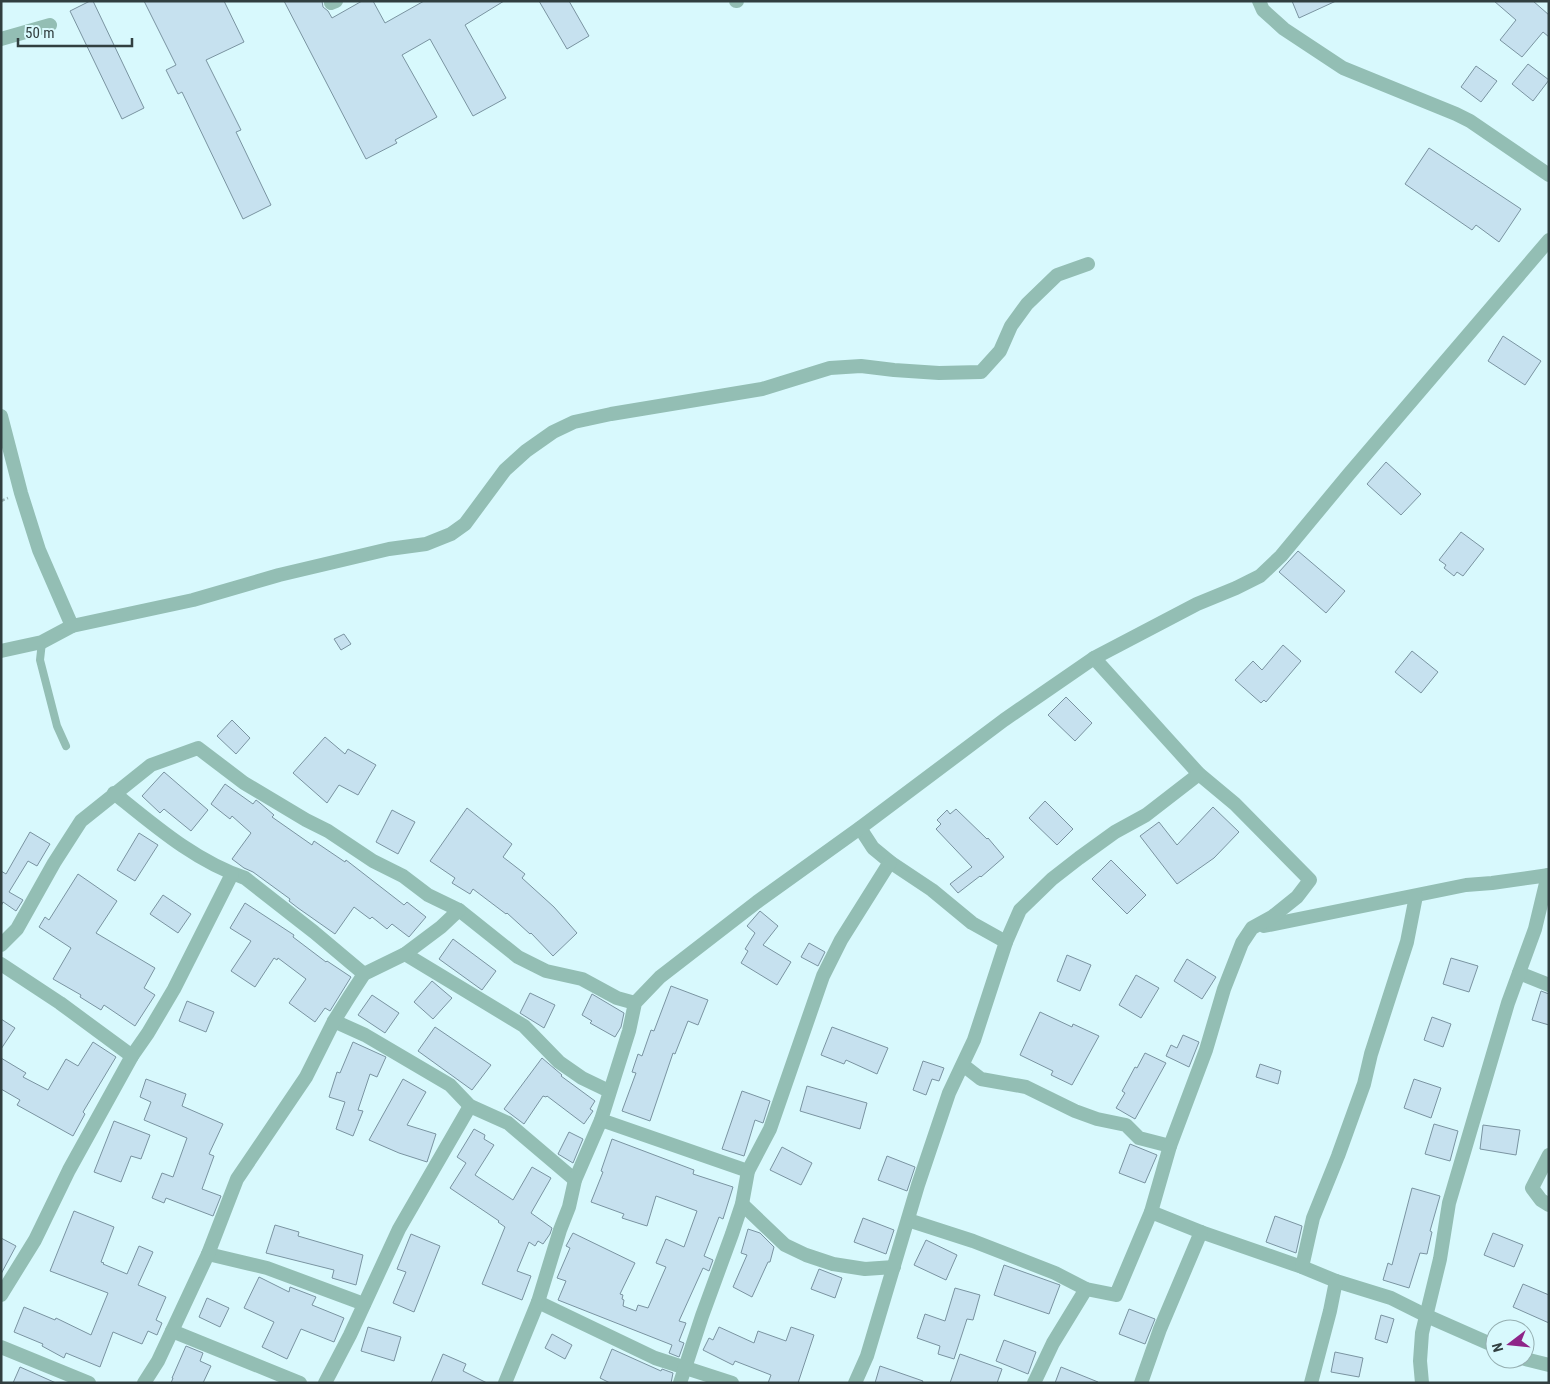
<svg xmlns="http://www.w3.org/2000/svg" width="1550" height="1384" font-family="'Roboto Condensed',sans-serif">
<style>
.building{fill:#c6e1ef;stroke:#7a94a1}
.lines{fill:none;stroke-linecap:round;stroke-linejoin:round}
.path{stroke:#9cb6b9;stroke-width:2.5;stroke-dasharray:4 2.5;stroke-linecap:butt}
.service{stroke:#93beb4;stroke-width:8}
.minor{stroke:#93beb4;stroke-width:14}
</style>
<rect width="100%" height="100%" fill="#d8f9fd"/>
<g class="building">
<path d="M90 1H93L144 108 122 119 70 11Z"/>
<path d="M144 1H224L244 42 206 60 241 130 236 132 271 205 243 219 182 92 178 94 166 70 176 65Z"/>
<path d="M284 1H322L323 7 328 11 332 18 362 1H373L385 23 424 1H504L465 25 506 98 473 116 430 39 402 55 437 117 395 140 397 143 366 159Z"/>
<path d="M539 1H569L589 36 567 49Z"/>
<path d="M1292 1H1336L1299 18Z"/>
<path d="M1494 1H1533L1549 15V37L1543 32 1522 57 1500 40 1516 20Z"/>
<path d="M1528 64 1549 80 1533 101 1512 84Z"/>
<path d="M1476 66 1497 81 1481 102 1461 87Z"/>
<path d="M1429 148 1521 209 1499 242 1476 225 1472 230 1405 184Z"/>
<path d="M1503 336 1541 361 1525 385 1488 361Z"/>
<path d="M1386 462 1421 494 1401 515 1367 484Z"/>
<path d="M1461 532 1484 549 1463 576 1457 572 1454 576 1444 568 1446 565 1439 560Z"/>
<path d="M1298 551 1345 591 1326 613 1279 572Z"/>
<path d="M344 634 351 644 341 650 334 639Z"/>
<path d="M1283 645 1301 661 1266 702 1264 700 1261 703 1235 680 1253 661 1262 670Z"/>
<path d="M1412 651 1438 672 1421 693 1395 672Z"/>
<path d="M1066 697 1092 723 1075 741 1048 715Z"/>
<path d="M232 720 250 738 236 754 217 736Z"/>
<path d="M325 737 345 754 348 749 376 765 358 795 339 785 327 803 293 773Z"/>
<path d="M164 772 208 810 191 831 164 809 160 813 142 796Z"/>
<path d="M225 784 253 804 256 800 260 803 274 815 272 817 312 845 314 841 345 862 346 860 404 905 407 902 426 917 409 937 392 924 387 929 372 917 370 919 354 907 335 934 298 908 289 901 290 899 253 872 244 868 232 859 251 833 232 816 230 819 211 804Z"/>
<path d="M1045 801 1073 829 1057 845 1029 818Z"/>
<path d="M1213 807 1239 832 1214 858 1177 884 1140 836 1159 822 1177 845Z"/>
<path d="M467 808 512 844 503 857 525 874 522 878 554 907 577 933 553 956 531 933 530 934 507 913 506 914 473 889 470 894 452 883 455 878 430 861Z"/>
<path d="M956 809 987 839 988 838 1004 857 981 877 980 876 958 893 950 884 972 867 936 829 941 824 937 820 947 810 950 814Z"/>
<path d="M392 810 415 822 398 854 376 842Z"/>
<path d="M30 832 50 844 37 866 28 861 9 892 23 900 16 911 3 902 1 906V871L6 874Z"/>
<path d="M139 833 158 845 135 881 117 870Z"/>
<path d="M1111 860 1146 895 1127 914 1092 879Z"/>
<path d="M78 874 117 901 96 933 155 968 144 988 155 995 135 1026 104 1005 101 1010 80 997 81 995 53 979 71 948 39 927 45 917 49 920Z"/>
<path d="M163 895 191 914 178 933 150 914Z"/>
<path d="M245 903 294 935 293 937 326 962 327 961 351 977 330 1011 325 1008 315 1022 289 1003 306 979 278 958 277 960 274 958 255 987 231 971 251 941 230 928Z"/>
<path d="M760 911 778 926 763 945 791 962 777 985 741 963 748 951 745 949 755 933 747 926Z"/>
<path d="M453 939 496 971 482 990 439 959Z"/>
<path d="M809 943 825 952 818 966 801 957Z"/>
<path d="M1067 955 1091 965 1080 991 1057 981Z"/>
<path d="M1451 958 1478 966 1469 992 1443 984Z"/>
<path d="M1187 959 1216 977 1202 999 1174 981Z"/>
<path d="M1136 975 1159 988 1141 1018 1119 1005Z"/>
<path d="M432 981 452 998 433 1019 414 1002Z"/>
<path d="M671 986 708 1000 698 1025 688 1021 675 1054 673 1053 650 1121 622 1111 636 1073 632 1072 638 1054 642 1056 651 1030 654 1031Z"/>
<path d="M1541 991 1549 994V1025L1532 1020Z"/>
<path d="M530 993 555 1005 544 1028 520 1013Z"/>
<path d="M592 994 624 1013 621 1027 615 1037 590 1023 592 1021 582 1015Z"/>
<path d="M372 995 399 1013 385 1033 358 1015Z"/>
<path d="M187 1001 214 1012 206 1032 179 1021Z"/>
<path d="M1040 1012 1072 1027 1073 1024 1099 1036 1072 1085 1051 1075 1053 1071 1020 1055Z"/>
<path d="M1432 1017 1451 1024 1443 1047 1424 1040Z"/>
<path d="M1 1019 15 1028 1 1049Z"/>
<path d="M435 1027 491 1065 472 1090 418 1051Z"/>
<path d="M832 1027 888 1048 877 1074 846 1060 844 1064 821 1055Z"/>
<path d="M1183 1035 1199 1042 1189 1067 1166 1056 1171 1045 1177 1048Z"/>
<path d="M93 1042 116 1057 83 1112 85 1114 73 1136 17 1105 20 1100 1 1089V1058L26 1073 23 1077 48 1090 66 1059 78 1066Z"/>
<path d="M353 1042 386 1057 377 1077 370 1074 358 1110 363 1111 353 1136 336 1129 345 1102 329 1097 337 1072 340 1073Z"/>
<path d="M1145 1053 1166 1063 1135 1119 1116 1108 1125 1093 1122 1091 1135 1067 1137 1068Z"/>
<path d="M542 1058 562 1075 561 1076 595 1101 590 1109 593 1111 584 1124 547 1096 546 1097 543 1096 524 1124 504 1109Z"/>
<path d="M923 1061 944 1068 939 1081 932 1079 926 1095 913 1090Z"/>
<path d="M1260 1064 1281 1071 1278 1084 1256 1077Z"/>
<path d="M146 1079 186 1094 182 1106 223 1124 209 1154 214 1156 202 1189 221 1196 213 1216 166 1198 164 1203 152 1198 162 1173 173 1177 187 1138 144 1120 151 1102 140 1097Z"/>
<path d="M403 1079 426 1092 407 1125 436 1134 427 1162 399 1153 369 1140Z"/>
<path d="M1414 1079 1441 1088 1431 1118 1404 1108Z"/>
<path d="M807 1086 867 1103 860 1129 800 1111Z"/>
<path d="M742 1091 770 1101 763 1123 755 1120 744 1156 722 1149Z"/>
<path d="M114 1121 150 1135 141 1159 131 1156 121 1182 94 1172Z"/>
<path d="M1434 1124 1458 1131 1450 1161 1425 1154Z"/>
<path d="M1483 1125 1520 1130 1516 1155 1480 1149Z"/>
<path d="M474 1129 485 1135 484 1139 494 1145 475 1175 513 1200 532 1167 551 1178 531 1213 552 1228 550 1234 543 1244 538 1241 535 1246 529 1242 517 1271 531 1276 522 1300 482 1284 505 1227 498 1222 499 1221 450 1188 466 1163 457 1157Z"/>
<path d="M569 1132 583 1139 573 1163 558 1154Z"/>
<path d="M612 1139 694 1170 693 1174 733 1187 723 1219 719 1217 704 1256 713 1260 709 1271 703 1268 679 1321 686 1323 679 1341 684 1343 679 1357 669 1353 672 1345 558 1300 566 1281 557 1278 570 1248 566 1246 573 1233 635 1263 620 1294 623 1295 622 1299 624 1300 623 1306 636 1311 638 1305 648 1308 666 1267 656 1263 666 1239 684 1247 697 1211 656 1196 647 1226 622 1218 624 1214 591 1202 603 1172 601 1171Z"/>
<path d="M1130 1144 1157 1155 1145 1183 1119 1173Z"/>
<path d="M782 1147 812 1163 801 1185 770 1170Z"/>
<path d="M887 1156 915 1167 907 1191 878 1180Z"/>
<path d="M1412 1188 1440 1196 1430 1231 1432 1232 1427 1254 1420 1253 1409 1288 1383 1280 1388 1263 1392 1265Z"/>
<path d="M74 1211 114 1227 101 1262 104 1263 103 1264 127 1274 139 1246 153 1252 138 1285 166 1297 156 1320 162 1323 157 1335 148 1331 142 1344 113 1332 100 1367 66 1353 64 1358 42 1346 43 1344 14 1332 24 1307 55 1320 56 1318 91 1335 108 1293 50 1271Z"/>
<path d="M1275 1216 1302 1226 1296 1253 1266 1242Z"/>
<path d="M863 1218 894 1230 886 1254 854 1242Z"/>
<path d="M275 1225 299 1232 298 1236 363 1255 356 1285 332 1278 334 1270 266 1253Z"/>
<path d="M748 1229 760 1233 774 1247 770 1262H768L752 1297 733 1287 747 1255 741 1253Z"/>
<path d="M1493 1233 1523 1245 1514 1267 1484 1255Z"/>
<path d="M411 1234 440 1246 414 1312 393 1303 406 1272 397 1269Z"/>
<path d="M1 1238 16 1246 1 1274Z"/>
<path d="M926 1240 957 1255 946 1280 914 1265Z"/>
<path d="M1004 1265 1060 1285 1049 1314 994 1295Z"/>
<path d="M819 1269 842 1278 835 1298 811 1289Z"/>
<path d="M259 1277 289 1292 290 1287 316 1297 312 1305 344 1318 334 1342 301 1329 287 1359 262 1347 274 1322 244 1308Z"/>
<path d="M1523 1284 1549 1295V1323L1513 1307Z"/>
<path d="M955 1288 980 1295 973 1320 967 1319 954 1359 938 1354 940 1346 917 1338 925 1314 945 1321Z"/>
<path d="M207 1298 229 1308 220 1327 199 1317Z"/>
<path d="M1129 1309 1155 1319 1145 1344 1119 1334Z"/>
<path d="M1381 1315 1394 1319 1387 1343 1375 1339Z"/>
<path d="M368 1327 401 1337 394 1361 361 1351Z"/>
<path d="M719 1327 754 1343 758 1331 786 1341 791 1327 814 1335 798 1383H768L771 1375 735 1361 733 1365 703 1350 709 1338 713 1340Z"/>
<path d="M552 1334 572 1345 565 1359 545 1348Z"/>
<path d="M1004 1340 1036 1352 1028 1374 996 1361Z"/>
<path d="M186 1346 203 1353 200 1361 211 1366 203 1383H171L173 1378H172Z"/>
<path d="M612 1349 661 1371 662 1369 673 1373 671 1383H610L600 1378Z"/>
<path d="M1335 1352 1363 1358 1359 1377 1331 1372Z"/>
<path d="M443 1354 466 1364 463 1371 487 1383H431Z"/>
<path d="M960 1354 1002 1369 997 1383H950Z"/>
<path d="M880 1366 923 1381 922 1383H875Z"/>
<path d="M20 1367 56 1383H13Z"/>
<path d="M1061 1367 1098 1382V1383H1055Z"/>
</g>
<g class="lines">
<path class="path" d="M1 501 8 498"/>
<path class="service" d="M42 642 40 660 57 726 66 746"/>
<g class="minor">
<path d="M736 1H737"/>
<path d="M1259 1 1263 10 1284 29 1343 68 1456 114 1470 121 1549 175"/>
<path d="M331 3 336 1"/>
<path d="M1 39 50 25"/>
<path d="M1 416 21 493 39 550 72 626"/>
<path d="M1 651 42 642 72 626 193 600 279 575 389 549 426 544 451 534 465 524 505 470 526 451 553 432 574 422 611 414 762 389 830 368 861 366 894 370 939 373 981 372 1000 351 1011 326 1027 304 1057 275 1088 264"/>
<path d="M114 793C155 826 195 861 245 878L314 932 364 974"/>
<path d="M860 828 873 848 890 862 932 890 972 923 1006 942"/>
<path d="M1264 926 1466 885 1492 883 1549 875"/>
<path d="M1 945 17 929 54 863 81 821 151 765 198 748 244 783 306 820 328 831 373 861 403 876 428 895 459 910 518 957 546 971 582 979 617 998 635 1003"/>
<path d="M405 954 524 1026 559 1062 582 1078 609 1091"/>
<path d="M1 964 60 1003 132 1056"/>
<path d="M1519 973 1549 985"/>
<path d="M334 1021 365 1035 450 1085 470 1106 508 1123 575 1180"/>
<path d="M963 1065 981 1079 1026 1087 1075 1111 1097 1119 1126 1125 1139 1138 1170 1146"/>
<path d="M601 1120 748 1171"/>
<path d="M1549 1155 1532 1188 1541 1200 1549 1205"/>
<path d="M742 1204 785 1245 806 1255 833 1264 865 1269 894 1267"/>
<path d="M1151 1212 1201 1232 1302 1267 1336 1281 1391 1298 1427 1316 1495 1346"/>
<path d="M908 1220 973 1241 1055 1273 1086 1289 1116 1295 1151 1212 1170 1146 1206 1050 1224 989 1242 943 1252 928 1272 917 1297 897 1310 880 1235 804 1199 774 1094 658"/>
<path d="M208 1254 267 1268 364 1304"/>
<path d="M1302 1267 1313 1218 1338 1156 1364 1084 1371 1054 1407 942 1416 896"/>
<path d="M1 1295 35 1240 69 1170 132 1056 148 1033 174 989 232 874"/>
<path d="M538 1302 655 1358 732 1383"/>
<path d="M172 1331 300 1383"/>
<path d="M1 1347 89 1383"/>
<path d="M1525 1359 1549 1365"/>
<path d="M144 1383 158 1361 208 1254 237 1179 306 1077 334 1021 349 997 364 974 405 954 441 927 459 910"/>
<path d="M325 1383 350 1335 399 1229 470 1106"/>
<path d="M505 1383 538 1302 560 1230 569 1207 575 1180 601 1120 629 1031 635 1003 660 977 757 902 860 828 1004 720 1094 658 1197 604 1236 588 1260 576 1281 556 1349 474 1549 240"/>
<path d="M680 1383 702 1316 732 1234 742 1204 748 1171 770 1129 823 976 841 940 890 862"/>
<path d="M855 1383 867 1356 918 1185 949 1093 974 1040 1006 942 1020 910 1052 879 1079 858 1115 832 1146 815 1199 774"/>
<path d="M1034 1383 1053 1343 1086 1289"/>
<path d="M1141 1383 1160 1329 1201 1232"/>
<path d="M1311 1383 1330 1311 1336 1281"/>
<path d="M1422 1383 1420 1361 1422 1333 1440 1259 1449 1203 1508 1003 1535 929 1548 875"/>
</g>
</g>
<rect width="1550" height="1384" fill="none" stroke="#313f40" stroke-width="5"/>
<g transform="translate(1510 1344) rotate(254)"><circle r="24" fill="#d8f9fd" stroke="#95afb1"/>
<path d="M0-4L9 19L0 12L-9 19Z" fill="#8e2488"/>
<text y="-8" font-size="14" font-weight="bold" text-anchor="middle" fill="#313f40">N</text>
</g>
<path d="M18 38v8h114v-8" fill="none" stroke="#313f40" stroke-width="2.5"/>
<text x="25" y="38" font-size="15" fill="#313f40" stroke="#d8f9fd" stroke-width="4" paint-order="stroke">50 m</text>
</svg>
